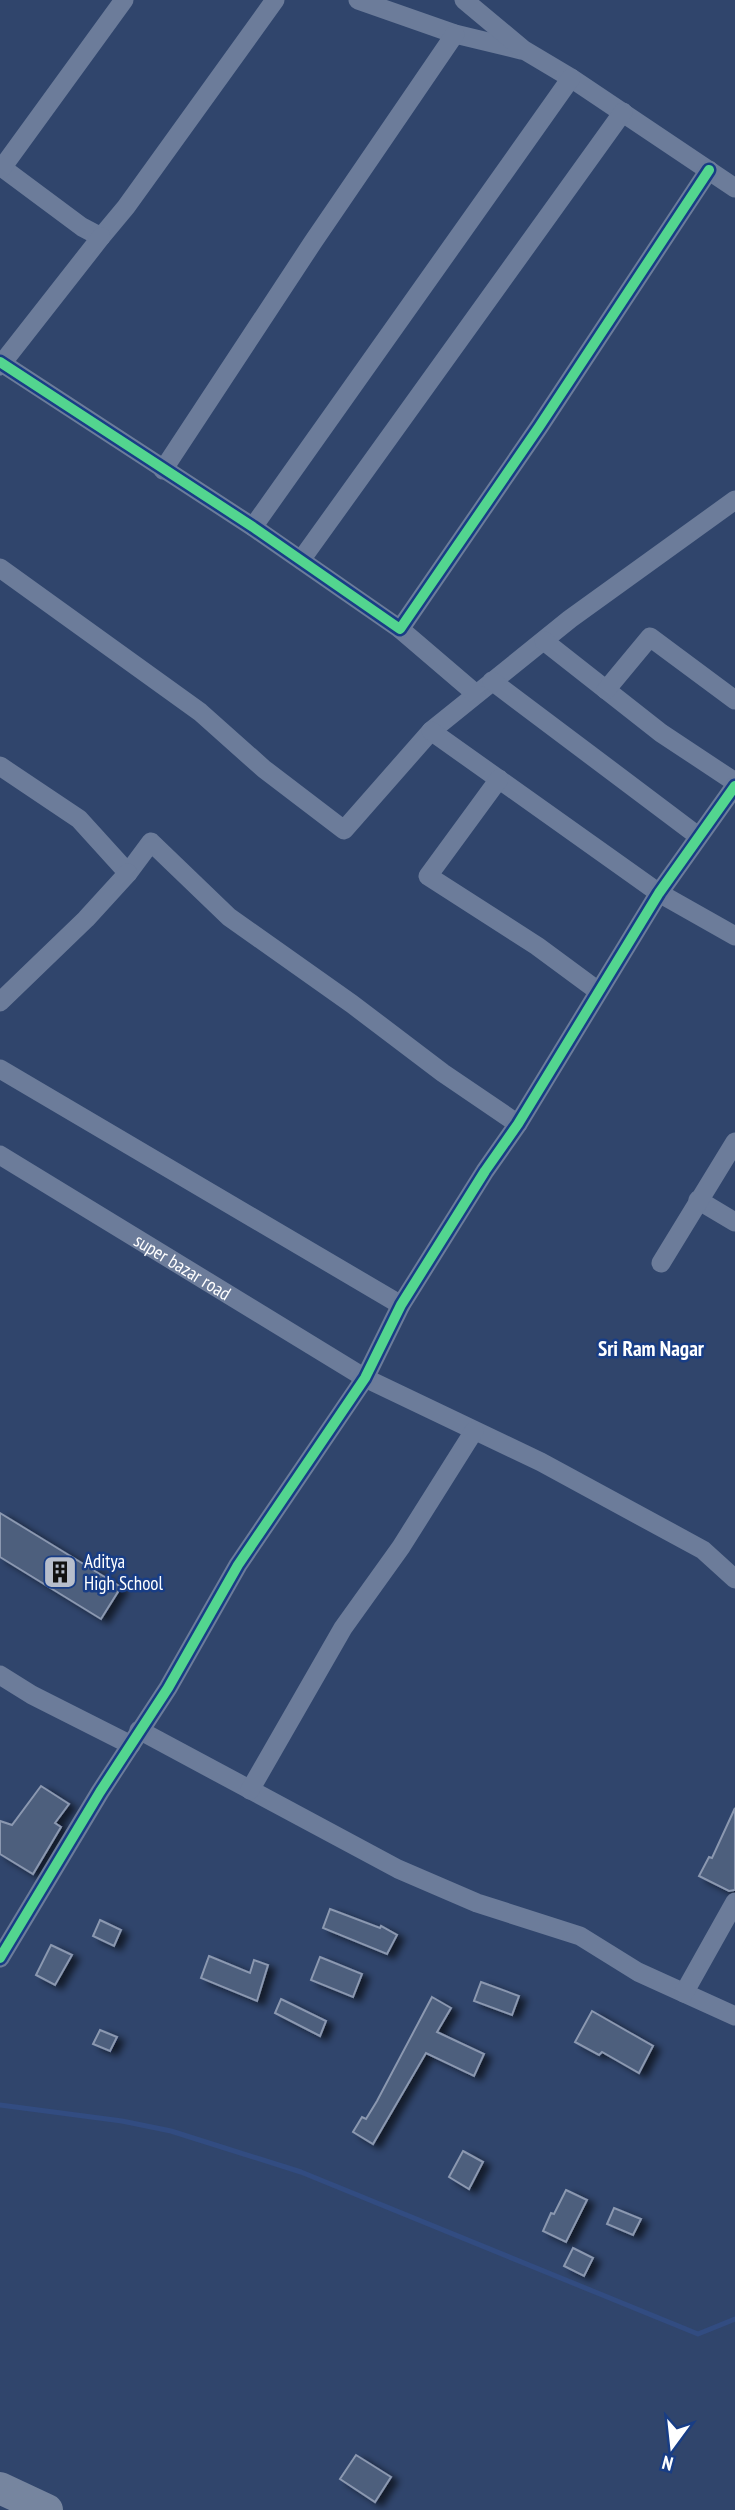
<svg xmlns="http://www.w3.org/2000/svg" width="735" height="2510" font-family="'PT Sans Narrow',sans-serif">
<style>
.lines{fill:none;stroke-linecap:round;stroke-linejoin:round}
.stream{stroke:#324c81;stroke-width:5}
.building{fill:#4d5e7d;stroke:#8b98b0;stroke-width:2;filter:url(#shadow)}
.minor{stroke:#6c7c9a;stroke-width:19}
.primary{stroke:#76859f;stroke-width:32}
.cycleway-casing{stroke:#183d85;stroke-width:15}
.cycleway{stroke:#53d58f;stroke-width:10}
.labels{text-anchor:middle;dominant-baseline:central;stroke-width:5;stroke-linejoin:round;paint-order:stroke}
.street-label{font-size:19px;fill:#fff;stroke:#183d85}
.poi-label{font-size:19px;fill:#fff;stroke:#183d85;text-anchor:start}
.neighbourhood-label{font-size:21px;font-weight:bold;fill:#fff;stroke:#183d85}
</style>
<defs>
<filter id="shadow"><feDropShadow dx="7" dy="4" stdDeviation="3.5" flood-color="#0009"/></filter>
</defs>
<rect width="100%" height="100%" fill="#30456c"/>
<g class="lines">
<path class="stream" d="M0 2105 122 2121 171 2131 301 2172 698 2334 735 2319"/>
</g>
<g class="building">
<path d="M0 1513 121 1587 101 1619 0 1557Z"/>
<path d="M41 1786 69 1804 55 1823 61 1827 33 1874 0 1854V1821L12 1825Z"/>
<path d="M735 1808V1890L729 1891 699 1876 709 1857 712 1858Z"/>
<path d="M330 1909 380 1928 381 1926 397 1935 387 1954 323 1928Z"/>
<path d="M100 1920 121 1930 114 1946 93 1936Z"/>
<path d="M51 1945 72 1955 55 1985 36 1975Z"/>
<path d="M209 1956 250 1973 254 1960 268 1965 257 2001 201 1978Z"/>
<path d="M320 1957 362 1974 353 1997 311 1980Z"/>
<path d="M481 1982 519 1996 512 2015 474 2001Z"/>
<path d="M432 1997 451 2008 437 2032 484 2054 474 2076 426 2053 373 2144 353 2132 362 2117 366 2119 377 2101Z"/>
<path d="M281 1999 326 2021 320 2036 275 2013Z"/>
<path d="M592 2011 653 2046 639 2073 602 2052 599 2055 575 2042Z"/>
<path d="M100 2030 117 2037 110 2051 93 2044Z"/>
<path d="M463 2151 483 2162 469 2189 449 2177Z"/>
<path d="M566 2190 587 2200 566 2242 543 2231 551 2213 554 2214Z"/>
<path d="M614 2208 641 2219 633 2235 607 2224Z"/>
<path d="M573 2248 593 2258 584 2276 564 2266Z"/>
<path d="M356 2455 391 2477 375 2502 340 2479Z"/>
</g>
<g class="lines">
<g class="minor">
<path d="M358 0 455 34 521 50"/>
<path d="M464 0 524 50 571 78 735 188"/>
<path d="M0 166 82 227 101 237 126 207 275 0"/>
<path d="M2 168 124 0"/>
<path d="M0 362 253 527 400 629 539 427 709 170"/>
<path d="M0 366 101 237"/>
<path d="M163 470 313 242 455 34"/>
<path d="M253 527 571 78"/>
<path d="M301 560 623 112"/>
<path d="M0 568 200 712 264 769 344 830 431 731 570 619 735 500"/>
<path d="M400 629 476 694"/>
<path d="M544 641 661 733 735 782"/>
<path d="M492 681 698 836"/>
<path d="M606 690 650 637 735 700"/>
<path d="M431 731 659 893 735 936"/>
<path d="M0 766 79 819 128 873 151 842 229 917 352 1004 443 1073 518 1124"/>
<path d="M499 779 428 876 537 946 598 991"/>
<path d="M0 1002 86 919 128 873"/>
<path d="M0 1069 401 1305"/>
<path id="s1" d="M0 1155 365 1378 541 1462 703 1550 735 1579"/>
<path d="M698 1200 735 1222"/>
<path d="M661 1263 735 1142"/>
<path d="M0 1675 32 1695 131 1745"/>
<path d="M139 1730 398 1869 477 1903 580 1936 638 1972 735 2016"/>
<path d="M250 1790 343 1628 401 1547 474 1431"/>
<path d="M0 1958 100 1792 168 1688 238 1565 365 1378 401 1305 485 1171 518 1124 659 893 735 786"/>
<path d="M684 1993 735 1902"/>
</g>
<path class="primary" d="M0 2488 47 2510"/>
<g class="cycleway-casing">
<g id="cycleway">
<path d="M0 362 253 527 400 629 539 427 709 170"/>
<path d="M0 1958 100 1792 168 1688 238 1565 365 1378 401 1305 485 1171 518 1124 659 893 735 786"/>
</g>
</g>
<use href="#cycleway" class="cycleway"/>
</g>
<defs>
<g id="building-square" transform="scale(1.75)"><rect x="-9" y="-9" width="18" height="18" rx="4" fill="#b7becc" stroke="#183d85"/><path d="M-4-6H4V6H1V3H-1V6H-4ZM-2.5-4.3h1.7v1.8h-1.7ZM.8-4.3h1.7v1.8H.8ZM-2.5-1h1.7V.8h-1.7ZM.8-1h1.7V.8H.8Z" fill="#111"/></g>
</defs>
<g fill-rule="evenodd">
<use href="#building-square" x="60" y="1572"/>
</g>
<g class="labels">
<g class="street-label">
<text stroke="none"><textPath href="#s1" startOffset="214">super bazar road</textPath></text>
</g>
<g class="poi-label">
<text x="84" y="1561">Aditya<tspan x="84" dy="22">High School</tspan></text>
</g>
<g class="neighbourhood-label">
<text x="651" y="1348">Sri Ram Nagar</text>
</g>
</g>
<g transform="translate(672 2447) rotate(195)" stroke="#183d85" stroke-width="5" paint-order="stroke">
<path d="M0-5L12 26L0 18L-12 26Z" fill="#ffffff"/>
<text y="-10" font-size="19" font-weight="bold" text-anchor="middle" fill="#ffffff">N</text>
</g>
</svg>
